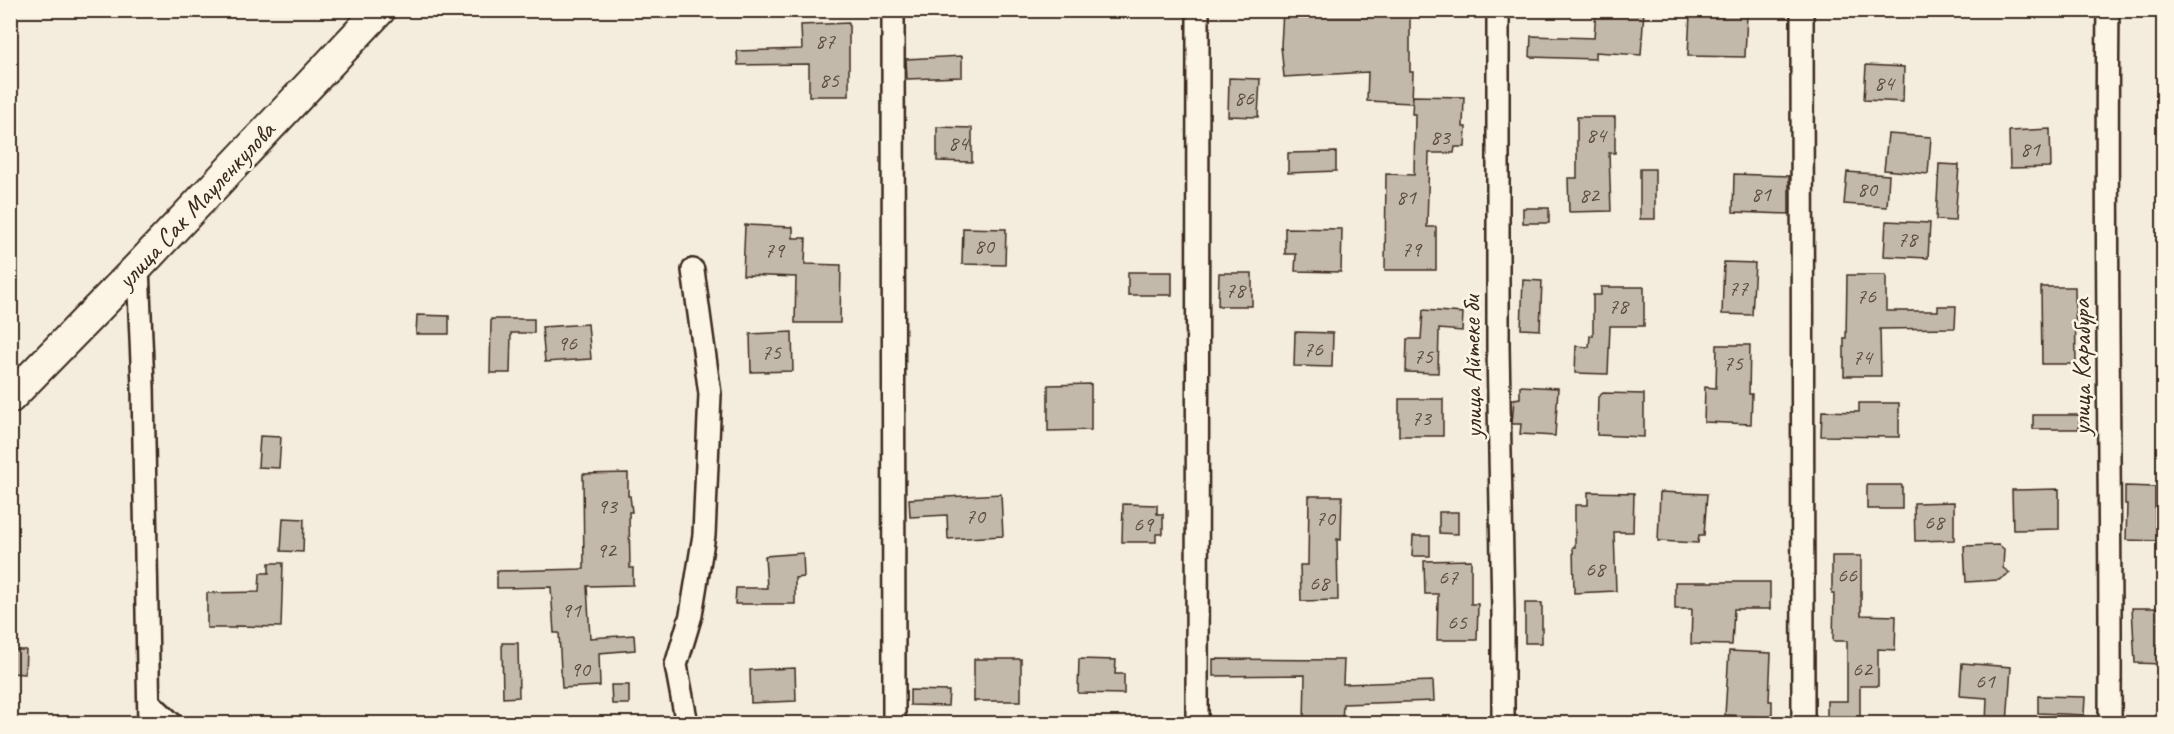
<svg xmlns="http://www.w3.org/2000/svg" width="2174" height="734" font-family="Caveat,sans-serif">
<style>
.building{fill:#c3b9aa;stroke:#3b2a1e;stroke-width:1.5}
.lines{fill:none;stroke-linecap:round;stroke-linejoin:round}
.minor-casing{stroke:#3b2a1e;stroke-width:26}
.secondary-casing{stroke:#3b2a1e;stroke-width:34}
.minor{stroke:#fcf5e5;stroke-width:21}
.secondary{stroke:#fcf5e5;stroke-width:30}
.labels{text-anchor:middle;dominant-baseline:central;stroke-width:5;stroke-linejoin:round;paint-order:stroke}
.number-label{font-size:22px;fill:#5d4e41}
.street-label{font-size:26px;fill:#3b2a1e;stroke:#fcf5e5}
</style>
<rect width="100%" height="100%" fill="#f4eddd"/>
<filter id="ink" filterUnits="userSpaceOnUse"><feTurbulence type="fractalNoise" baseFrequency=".0167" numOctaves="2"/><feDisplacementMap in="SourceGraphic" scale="12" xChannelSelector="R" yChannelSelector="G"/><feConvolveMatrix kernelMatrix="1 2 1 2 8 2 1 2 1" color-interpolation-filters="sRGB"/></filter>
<g filter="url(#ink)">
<g class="building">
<path d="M1283 10 1354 13V10H1410V72H1413L1412 103 1367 101 1368 72 1284 77 1281 46Z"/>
<path d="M1596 10H1644L1641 55 1595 52V59L1530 57 1531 36 1594 38Z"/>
<path d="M1690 13 1747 14 1745 57 1688 56Z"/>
<path d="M849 23V96H809V64L738 65 737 51 802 49 801 25Z"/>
<path d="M962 56V77L907 79 906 59Z"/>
<path d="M1866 65 1904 67 1903 102 1864 100Z"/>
<path d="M1229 78 1260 79 1258 117 1228 116Z"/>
<path d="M1413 96 1464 97 1463 127H1466L1465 147H1455L1454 153H1429L1427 227H1436V270H1385L1386 174 1414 175 1415 114H1412Z"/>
<path d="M1577 117H1615V153H1609L1611 211 1569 212 1568 178H1577Z"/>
<path d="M937 127 972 128V162L937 161Z"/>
<path d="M2050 129 2051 167 2010 168 2009 131Z"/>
<path d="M1888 134 1931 137 1928 174 1884 170Z"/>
<path d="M1336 152V171L1288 173V153Z"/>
<path d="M1939 164 1959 165 1955 221 1936 220Z"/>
<rect x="1640" y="169" width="15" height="50"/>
<path d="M1847 172 1889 175 1887 207 1844 204Z"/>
<path d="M1734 174 1789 176V214L1733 212Z"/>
<rect x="1523" y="208" width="26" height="15"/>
<path d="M1886 221 1930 223 1928 258 1884 256Z"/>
<path d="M745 225 793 227V238H806L805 264 841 265 840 323H795L796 277 743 275Z"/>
<path d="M963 228 1006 229 1005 265 962 264Z"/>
<path d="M1285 228 1342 229 1341 272 1295 271 1296 254H1285Z"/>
<path d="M1724 262 1755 263 1752 315 1722 314Z"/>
<rect x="1128" y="272" width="44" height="23"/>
<path d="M1219 273H1252V306H1218Z"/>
<path d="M1847 275H1886V311H1938V306H1956L1955 328 1880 329 1881 376H1844V338H1846Z"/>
<path d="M1523 280 1542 281 1540 330 1521 329Z"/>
<path d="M1601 287H1644V326H1610L1608 374 1575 373 1576 346 1589 347 1590 336H1593V295H1601Z"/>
<path d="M2041 287H2075L2076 364H2042Z"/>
<path d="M1423 310 1463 313 1462 331 1439 329 1438 373 1406 372 1407 339H1421Z"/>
<path d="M417 315 449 316V334H416Z"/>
<path d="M491 319H534V333H511L510 373H490Z"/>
<path d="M588 324 591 359 545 362 542 327Z"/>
<path d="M792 332 793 371 751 372 750 334Z"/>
<path d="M1295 332 1333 333 1332 367 1294 366Z"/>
<path d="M1717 345H1750L1749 394H1752L1751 424 1704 422 1705 387 1716 388Z"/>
<path d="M1091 384V430L1048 431V385Z"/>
<path d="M1520 386 1558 388 1555 436 1520 434 1521 424H1512L1514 399 1520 398Z"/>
<path d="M1603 393 1644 394V437L1597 435 1598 397Z"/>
<rect x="1399" y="399" width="44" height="37"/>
<path d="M1859 403H1899V437L1821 436 1822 411 1859 412Z"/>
<rect x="2033" y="415" width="46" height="14"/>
<path d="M260 436 281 437 279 468 258 467Z"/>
<path d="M628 473V496H630L632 512H629L630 568H633V585L587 586 590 638 634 635 635 650 599 653 600 686 562 688 559 633H554L551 587 497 588V571L584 569 583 474Z"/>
<rect x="1867" y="485" width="35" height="24"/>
<path d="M2125 486 2155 487V526H2160L2159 541 2126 540 2127 504H2125Z"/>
<path d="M2059 489V529L2013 530 2012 490Z"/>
<path d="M1588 492 1634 493 1633 532H1614L1616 591 1574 593 1573 547H1575V505H1588Z"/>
<path d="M1660 492 1707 494 1704 535H1699L1698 543 1658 541Z"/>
<path d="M1001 494 1003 536 948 539 947 515 910 517 909 499Z"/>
<path d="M1309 496H1342L1341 540 1337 539 1338 600 1301 601 1300 565H1308Z"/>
<path d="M1954 502V540L1915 541 1914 503Z"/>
<path d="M1123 504 1157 505V514H1163V534H1156V542H1122Z"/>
<path d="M1439 512H1458V534L1439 533Z"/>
<path d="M283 518 304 519 303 552 281 551Z"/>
<path d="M1413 536H1430V556H1412Z"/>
<path d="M1999 545 2004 549 2003 568 2010 573 1999 580 1966 582 1964 546Z"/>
<path d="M803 553 804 577 795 578V604H735L736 588H767L765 556Z"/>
<path d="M1832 556H1861V615L1896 616 1895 650 1878 649V686H1860V723H1827V701H1847V641H1833L1834 594H1832Z"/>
<path d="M1471 560V604H1478L1477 640H1437L1438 594H1425L1424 561Z"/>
<path d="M269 563H283L281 627 235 626V628H207V593L259 592 260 573H269Z"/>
<path d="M1675 582H1770V609H1734L1732 645 1691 644 1692 609H1675Z"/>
<rect x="1525" y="603" width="17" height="40"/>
<path d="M2132 608H2163V664L2135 663Z"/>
<path d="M502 643H518L519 697 503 698Z"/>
<path d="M10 650H26L25 674 10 673Z"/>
<path d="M1729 651 1771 653 1769 701H1772V717L1725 715Z"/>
<rect x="974" y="659" width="47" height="42"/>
<path d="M1079 659 1116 660 1115 674H1124V694L1078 693Z"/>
<path d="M1213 659 1344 660 1343 684 1433 681 1434 701 1343 704 1342 723H1304L1305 675 1213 676Z"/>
<path d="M1962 663 2011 667 2007 723H1986L1987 698 1960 696Z"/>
<path d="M795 668 796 701 751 703 750 670Z"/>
<path d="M611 685H629V704H612Z"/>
<path d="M910 690 949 691 948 706 910 705Z"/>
<path d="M2038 696 2085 697 2084 715 2038 713Z"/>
</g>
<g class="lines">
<g class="minor-casing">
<g id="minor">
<path d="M893 10 894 724"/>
<path d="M1498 10V347L1503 612V724"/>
<path d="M1802 10 1803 724"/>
<path d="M2108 10C2105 248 2111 486 2110 724"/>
<path d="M138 267 143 386 149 724"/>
<path d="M150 703 172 724"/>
<path d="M687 724 676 665 691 615 704 535 710 394 693 270"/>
<path d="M1197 724 1198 10"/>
</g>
</g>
<g class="secondary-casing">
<path id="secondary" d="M10 398 138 267 380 10"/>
</g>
<use href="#minor" class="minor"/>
<use href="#secondary" class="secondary"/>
</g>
</g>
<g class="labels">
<g class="number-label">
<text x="825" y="41">87</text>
<text x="829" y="80">85</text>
<text x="1884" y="83">84</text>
<text x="1244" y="98">86</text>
<text x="1596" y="135">84</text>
<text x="1440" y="137">83</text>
<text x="958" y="143">84</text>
<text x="2030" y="149">81</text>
<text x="1867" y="189">80</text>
<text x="1761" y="194">81</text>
<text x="1589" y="195">82</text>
<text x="1406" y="197">81</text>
<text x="1907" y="239">78</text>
<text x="984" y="246">80</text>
<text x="1411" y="249">79</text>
<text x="774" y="250">79</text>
<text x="1738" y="288">77</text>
<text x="1235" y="290">78</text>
<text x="1866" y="296">76</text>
<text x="1618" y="306">78</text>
<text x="567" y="343">96</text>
<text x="1313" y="349">76</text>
<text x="771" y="352">75</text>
<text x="1423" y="356">75</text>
<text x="1862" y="357">74</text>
<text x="1733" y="363">75</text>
<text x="1421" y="418">73</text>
<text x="607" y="506">93</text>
<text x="975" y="516">70</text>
<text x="1325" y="518">70</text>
<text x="1934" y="522">68</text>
<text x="1143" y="524">69</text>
<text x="606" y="550">92</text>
<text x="1595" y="569">68</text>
<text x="1847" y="575">66</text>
<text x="1448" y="577">67</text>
<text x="1319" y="583">68</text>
<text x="571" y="610">91</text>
<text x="1457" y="622">65</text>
<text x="580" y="669">90</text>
<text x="1862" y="669">62</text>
<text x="1985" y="681">61</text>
</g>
<g class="street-label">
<text transform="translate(196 205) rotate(-47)">улица Сак Мауленкулова</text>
<text transform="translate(1472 367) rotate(-91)">улица Айтеке би</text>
<text transform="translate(2081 367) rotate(-90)">улица Карабура</text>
</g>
</g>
<rect width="2174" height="734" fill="none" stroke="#fcf5e5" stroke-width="36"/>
<rect x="18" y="18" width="2138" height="698" fill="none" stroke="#3b2a1e" stroke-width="2" filter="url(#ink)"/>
</svg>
